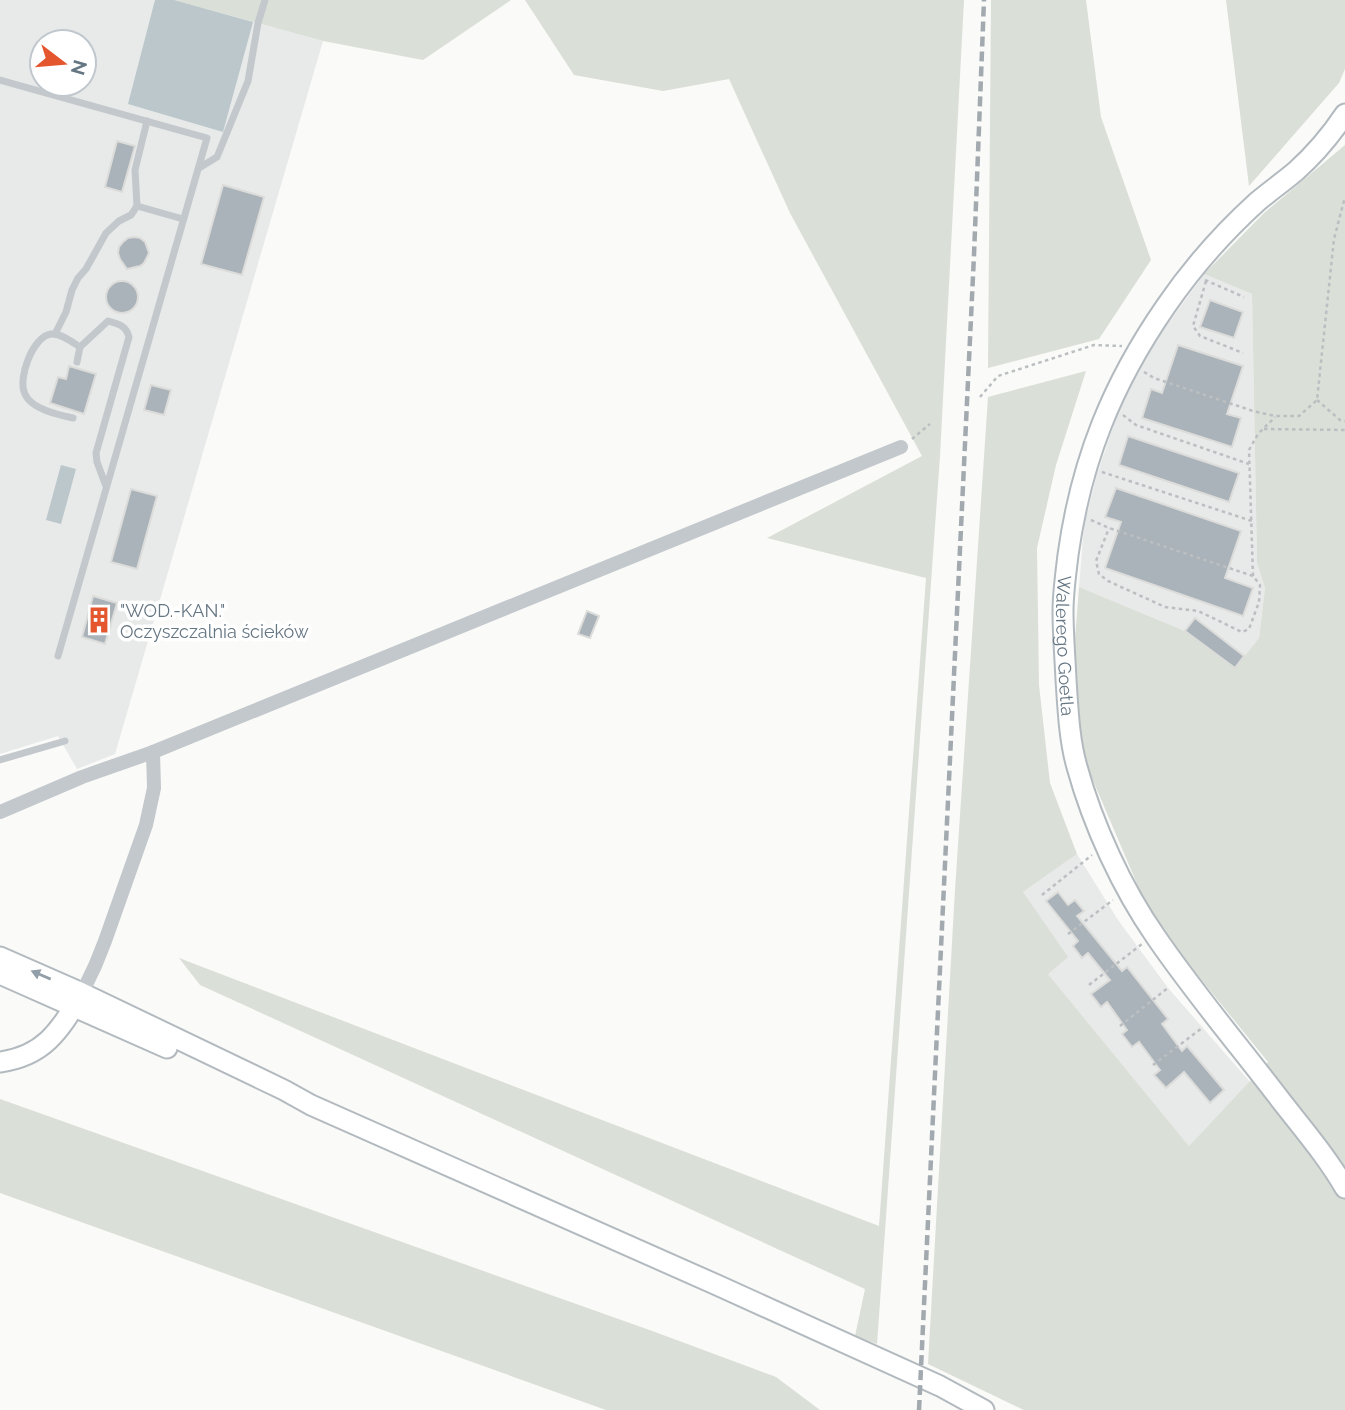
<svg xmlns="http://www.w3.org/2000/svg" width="1345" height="1410" font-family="Raleway,sans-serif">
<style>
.built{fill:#e8e9e9;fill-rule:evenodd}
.green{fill:#dadfd7}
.water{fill:#bbc7cb}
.building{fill:#aab3b9;stroke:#dcdcda;stroke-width:2}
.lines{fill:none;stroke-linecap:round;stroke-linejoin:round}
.secondary-casing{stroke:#b3babf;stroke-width:23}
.path{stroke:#bbbfc2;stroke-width:2.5;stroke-dasharray:3.5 3.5;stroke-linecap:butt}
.lane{stroke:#c3c8cc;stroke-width:7}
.street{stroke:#c3c8cc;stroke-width:14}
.secondary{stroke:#fff;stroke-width:19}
.rail{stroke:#a2aab0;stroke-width:4.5;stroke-dasharray:10 5;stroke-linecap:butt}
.oneway{fill:#939fa8}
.labels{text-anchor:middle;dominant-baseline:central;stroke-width:7;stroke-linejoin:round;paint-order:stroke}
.poi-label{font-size:18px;fill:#657683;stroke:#fff;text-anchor:start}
.street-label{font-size:18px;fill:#657683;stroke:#fff}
</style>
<rect width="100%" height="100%" fill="#fafaf8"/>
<g class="built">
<path d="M0 0H174L323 41 115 754 77 769 58 736 0 754ZM42 42H84V84H42Z"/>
<path d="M1204 274 1252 294 1257 563 1265 588 1259 638 1235 668 1185 631 1079 587 1084 525 1097 475 1118 412 1152 346Z"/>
<path d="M1077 854 1118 920 1168 988 1250 1082 1189 1146 1048 974 1023 892Z"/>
</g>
<g class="green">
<path d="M174 0H511L423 60 323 41Z"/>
<path d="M525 0H964L940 456 877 1344 855 1336 865 1289 200 985 179 958 879 1226 926 578 767 538 922 456 790 213 729 79 663 91 574 75Z"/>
<path d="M991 0H1086L1101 117 1151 260 1099 339 988 368Z"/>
<path d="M1226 0H1345V69L1339 83 1249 186Z"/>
<path d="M1345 145V1410H1024L928 1364 955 890 988 397 1086 371 1056 465 1037 548 1039 685 1050 783 1077 854 1023 892 1068 957 1048 974 1189 1146 1268 1062 1152 919 1083 757 1074 651 1079 587 1185 631 1235 668 1259 638 1265 588 1257 563 1252 294 1204 274 1264 213Z"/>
<path d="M0 1099 655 1332 776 1377 820 1410H606L0 1193Z"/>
</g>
<g class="water">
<path d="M155 0H174L253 22 223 132 128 104Z"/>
<path d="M61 465 76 469 61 524 46 520Z"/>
</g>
<g class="building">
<path d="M117 141 135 146 122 192 105 187Z"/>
<path d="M223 185 264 197 242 275 201 264Z"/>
<path d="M134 237 140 238 145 242 149 253 144 263 140 266 127 269 120 259 118 253 119 247 123 242 128 238Z"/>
<circle cx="122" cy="297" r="16"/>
<path d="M1210 300 1243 312 1234 338 1200 327Z"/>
<path d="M1178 345 1243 366 1227 414 1241 418 1232 447 1142 418 1151 389 1162 393Z"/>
<path d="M69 366 96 374 84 414 50 403 58 377 66 379Z"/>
<path d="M151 385 171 390 164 415 144 410Z"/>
<path d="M1128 436 1239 473 1229 502 1119 465Z"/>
<path d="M1116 488 1241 531 1225 578 1253 588 1243 616 1105 568 1121 522 1105 517Z"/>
<path d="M131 489 157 496 137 569 111 562Z"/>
<path d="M93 596 117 603 105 644 82 637Z"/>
<path d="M587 611 599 616 590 638 578 634Z"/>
<path d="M1195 618 1244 656 1235 668 1185 631Z"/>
<path d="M1058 892 1068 905 1075 900 1084 911 1077 916 1122 971 1127 967 1168 1019 1162 1024 1182 1051 1187 1046 1224 1090 1210 1103 1184 1072 1166 1088 1154 1075 1160 1070 1139 1042 1132 1047 1122 1034 1127 1030 1107 1002 1101 1007 1091 994 1110 980 1088 953 1082 958 1073 946 1078 941 1046 901Z"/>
</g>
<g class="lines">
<g class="secondary-casing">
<g id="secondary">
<path id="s1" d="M1345 114C1331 135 1315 154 1296 171 1283 182 1270 191 1257 202 1223 233 1192 268 1166 306 1112 384 1081 461 1068 555 1066 573 1063 592 1063 611 1063 634 1065 657 1066 680 1068 708 1069 739 1077 767 1093 825 1122 888 1156 937 1195 994 1240 1047 1282 1102 1304 1130 1327 1157 1345 1188"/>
<path d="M0 957 82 993 284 1090 311 1105 717 1285 940 1386 984 1410"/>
<path d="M0 974 167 1048"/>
<path d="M0 1062C44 1056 59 1031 80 997"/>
</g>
</g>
<g class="path">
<path d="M1205 280 1244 297"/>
<path d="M1206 281 1193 326 1200 336 1243 353"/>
<path d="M1144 372 1154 378 1253 411 1275 416H1299L1317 400 1334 239 1345 197"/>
<path d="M980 397 998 376 1094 345 1122 346"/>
<path d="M1317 400 1340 420 1345 421"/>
<path d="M1123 415 1136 425 1249 464"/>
<path d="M1264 429 1345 430"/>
<path d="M912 439 930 424"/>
<path d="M1102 472 1252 521"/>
<path d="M1091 520 1109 528 1253 576 1260 585 1259 602 1249 629 1242 632 1198 611 1165 607 1108 581 1099 574 1096 561 1109 528"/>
<path d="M1253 576 1249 450 1258 434 1275 417"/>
<path d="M1042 895 1092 855"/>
<path d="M1068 934 1113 900"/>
<path d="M1089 985 1142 944"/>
<path d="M1120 1026 1169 987"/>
<path d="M1153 1065 1202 1028"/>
</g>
<g class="lane">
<path d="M0 80 207 138 58 656"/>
<path d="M199 168 217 157 248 81 258 23 265 0"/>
<path d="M137 206 183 219"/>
<path d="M55 334 66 312 72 290 78 278 86 269 106 233 119 221 131 215 137 206 135 170 147 121"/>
<path d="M80 347 108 321C118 324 126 325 129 337L96 453 97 462 106 486"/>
<path d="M73 418C59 415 31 409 25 394 17 379 33 336 51 334 61 333 72 342 80 347L77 362"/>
<path d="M0 760 65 741"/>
</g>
<g class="street">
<path d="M0 812 82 777 153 752 901 447"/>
<path d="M82 993 95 966 105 941 146 825 154 788 153 752"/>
</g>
<use href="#secondary" class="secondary"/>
<path class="rail" d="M919 1410 974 255 984 0"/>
</g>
<defs><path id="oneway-solid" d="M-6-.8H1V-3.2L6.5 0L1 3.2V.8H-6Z" transform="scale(1.75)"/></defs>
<use class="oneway" href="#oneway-solid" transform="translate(41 975) rotate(-157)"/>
<defs>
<g id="building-bare" transform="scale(2.1)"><path d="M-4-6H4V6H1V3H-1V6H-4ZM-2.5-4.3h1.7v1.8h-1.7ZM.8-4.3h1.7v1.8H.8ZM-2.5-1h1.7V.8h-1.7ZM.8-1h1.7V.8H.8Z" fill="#e4572e" stroke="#fff" stroke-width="2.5" paint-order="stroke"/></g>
</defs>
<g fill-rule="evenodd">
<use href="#building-bare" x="99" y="620"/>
</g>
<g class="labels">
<g class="poi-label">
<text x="120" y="610">"WOD.-KAN."<tspan x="120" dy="21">Oczyszczalnia ścieków</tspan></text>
</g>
<g class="street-label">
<text stroke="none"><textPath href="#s1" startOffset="625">Walerego Goetla</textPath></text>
</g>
</g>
<g transform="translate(63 63) rotate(106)"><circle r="33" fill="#ffffff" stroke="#c1c8cd" stroke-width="2"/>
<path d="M0-5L12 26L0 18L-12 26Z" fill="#e4572e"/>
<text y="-10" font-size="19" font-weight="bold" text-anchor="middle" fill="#657683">N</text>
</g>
</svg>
